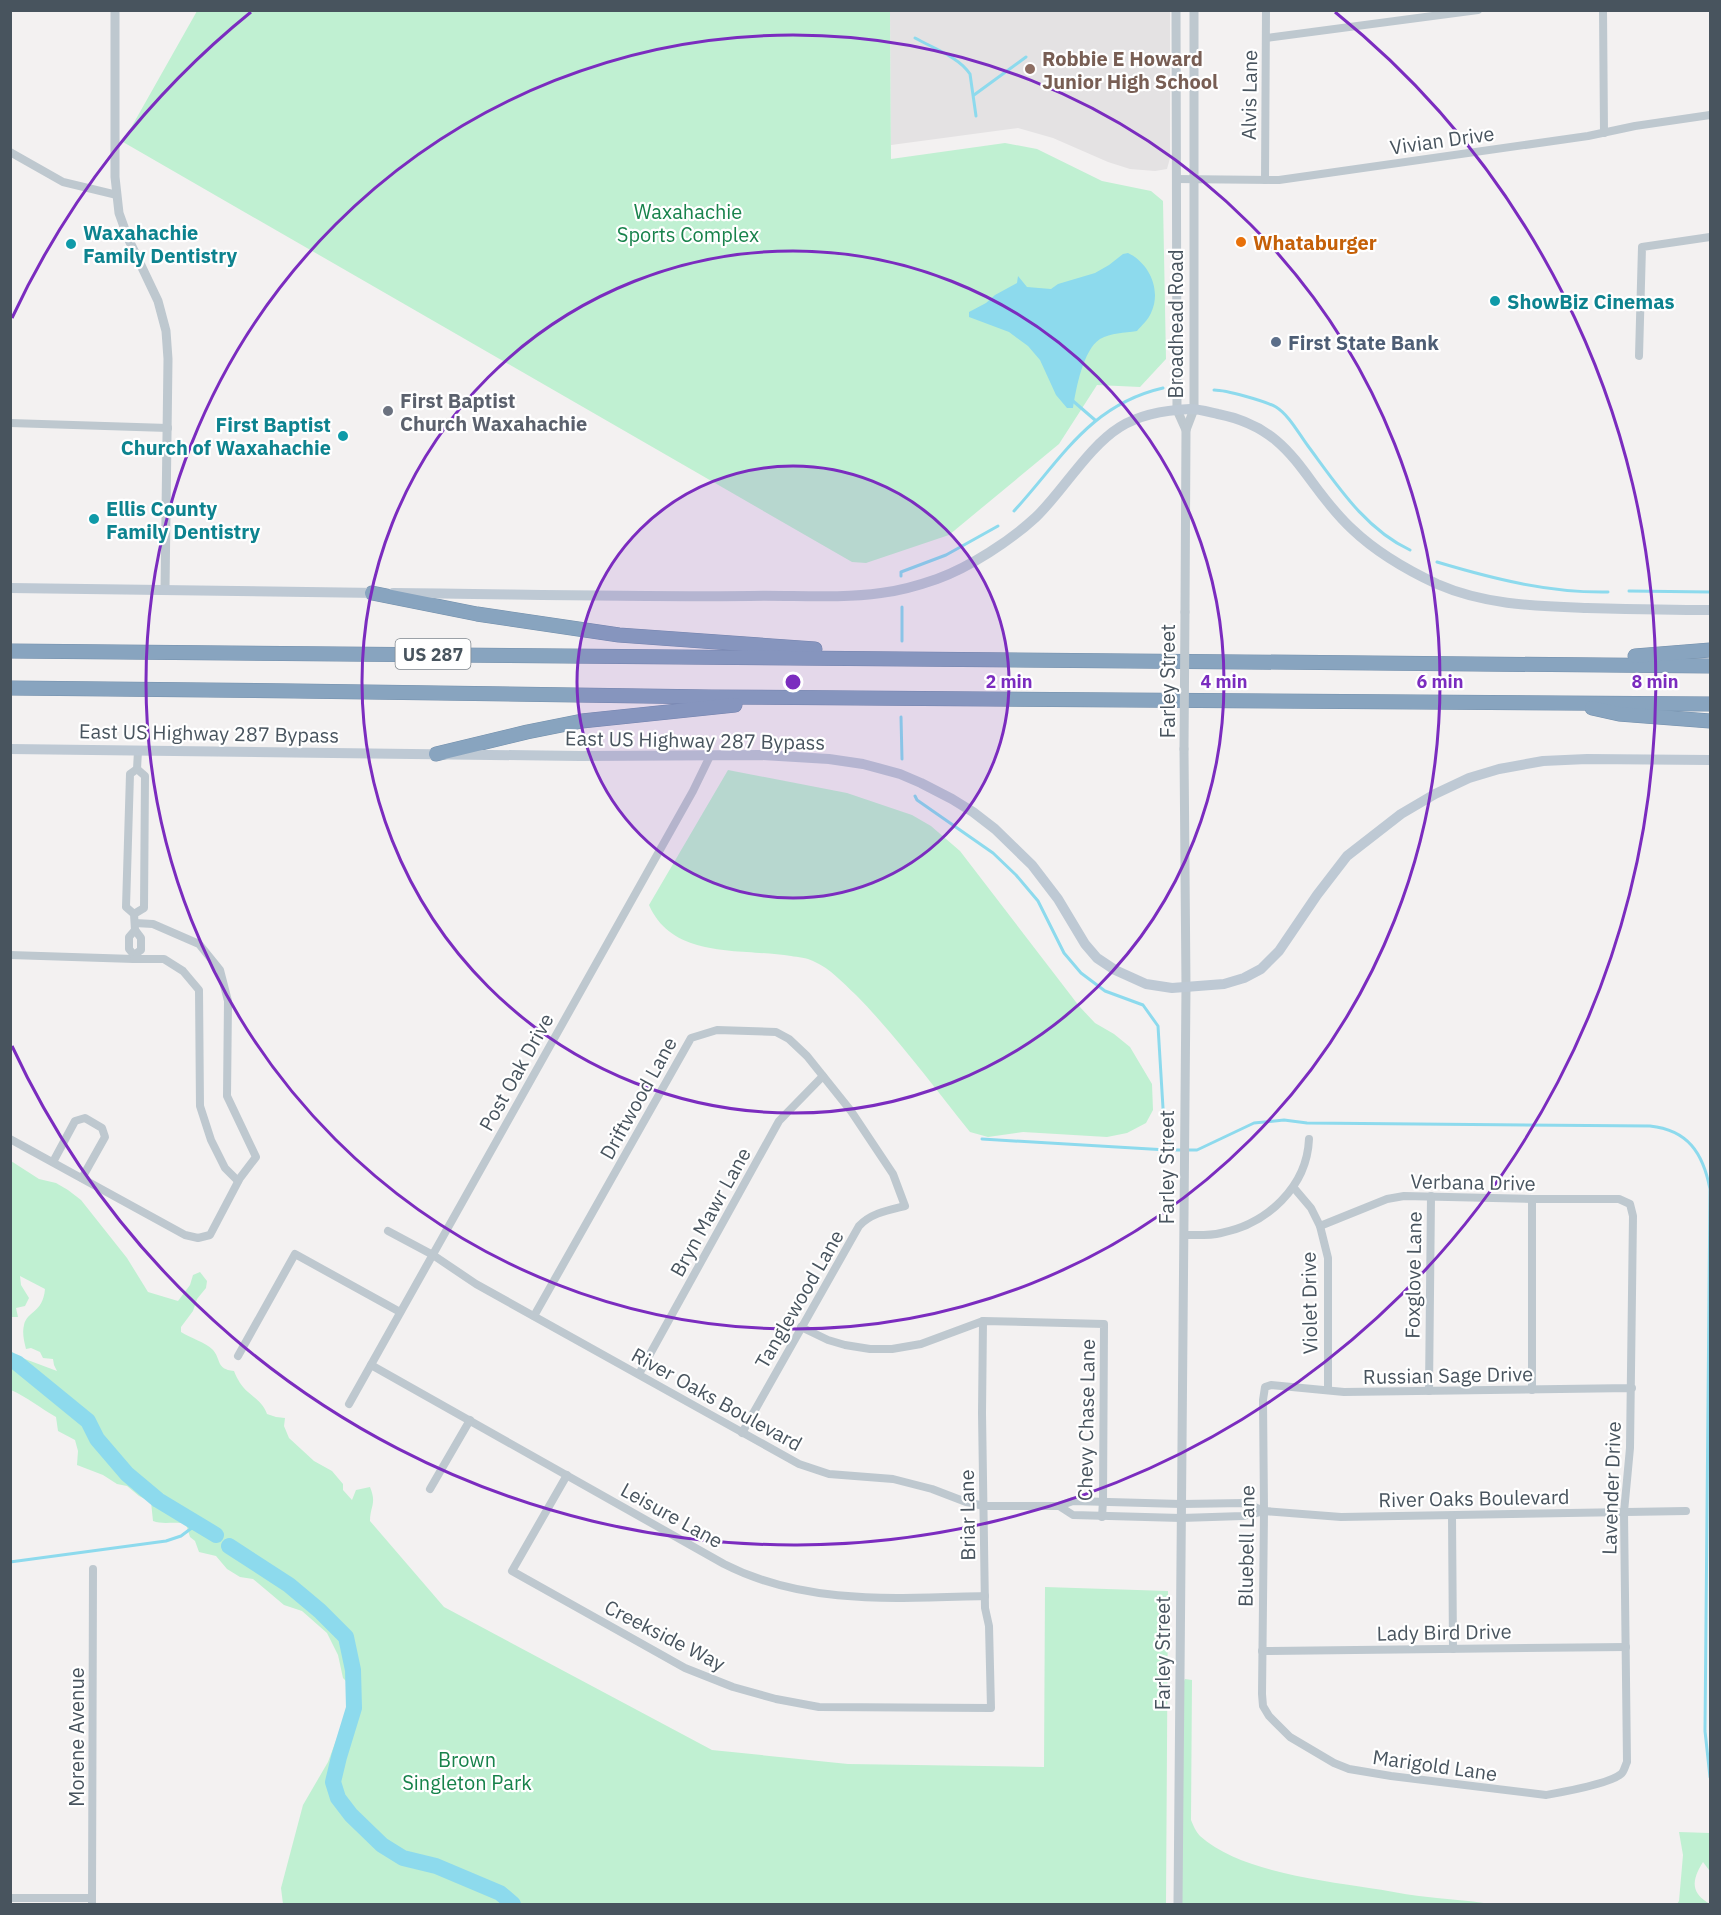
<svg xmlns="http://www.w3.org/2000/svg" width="1721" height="1915" font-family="'IBM Plex Sans',sans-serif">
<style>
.education{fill:#e4e2e3}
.green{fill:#c0f0d2}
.water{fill:#8ddaed}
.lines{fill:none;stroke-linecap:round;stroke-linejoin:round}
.stream{stroke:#8ddaed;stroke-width:3}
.river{stroke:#8ddaed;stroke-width:16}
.motorway-casing{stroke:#738fab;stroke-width:15}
.minor{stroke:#bec8cf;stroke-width:8}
.tertiary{stroke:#bec8cf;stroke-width:9}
.secondary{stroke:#bec9d4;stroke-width:10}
.motorway{stroke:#88a4bf;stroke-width:14}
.tertiary-bridge{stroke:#bec8cf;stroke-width:9}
.ring{fill:none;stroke:#7b2cbf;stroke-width:3}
.education-dot{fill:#8d6e63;stroke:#fff;stroke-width:2}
.food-dot{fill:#e8710a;stroke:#fff;stroke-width:2}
.culture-dot{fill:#0f9aa8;stroke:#fff;stroke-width:2}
.service-dot{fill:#5c6f8a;stroke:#fff;stroke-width:2}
.worship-dot{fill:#6b7280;stroke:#fff;stroke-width:2}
.labels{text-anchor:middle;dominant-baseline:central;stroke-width:4.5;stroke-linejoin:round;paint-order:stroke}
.shield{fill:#fff;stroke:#7f878e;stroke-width:1.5}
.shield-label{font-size:18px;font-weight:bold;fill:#48545e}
.education-label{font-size:20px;font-weight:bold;fill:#785e54;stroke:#fff;text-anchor:start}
.street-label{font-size:20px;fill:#48545e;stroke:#fff}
.park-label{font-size:20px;fill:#17824b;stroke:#fff}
.culture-label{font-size:20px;font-weight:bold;fill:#0d838f;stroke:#fff;text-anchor:start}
.food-label{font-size:20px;font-weight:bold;fill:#c56008;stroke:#fff;text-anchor:start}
.service-label{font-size:20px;font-weight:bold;fill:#4e5e75;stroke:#fff;text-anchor:start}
.worship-label{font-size:20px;font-weight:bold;fill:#5b616d;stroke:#fff;text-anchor:start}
.centre{fill:#7b2cbf;stroke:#fff;stroke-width:3}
.ring-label{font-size:18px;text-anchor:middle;font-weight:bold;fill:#7b2cbf;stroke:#fff;stroke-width:4.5;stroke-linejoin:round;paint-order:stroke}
</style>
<rect width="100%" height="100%" fill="#f3f1f1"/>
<path class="education" d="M890 11H1170V158L1167 169 1155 171 1130 169 1108 162 1053 138 1018 128 891 145Z"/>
<g class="green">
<path d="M197 11H890L891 159 1005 143 1037 149 1102 181 1151 191 1163 201 1166 359 1140 387 1097 385 1059 444 949 535 866 563 852 562 123 142Z"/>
<path d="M728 770 847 793 912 815 931 826 960 851 1079 1006 1095 1023 1114 1034 1130 1047 1152 1084 1153 1110 1146 1123 1127 1133 1107 1137 1023 1132 988 1137 970 1132C933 1086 897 1037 856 995 842 982 831 969 813 961 807 958 798 957 791 956 742 948 673 960 649 905Z"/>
<path d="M11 1161 39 1179 56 1183 68 1190 81 1200 127 1258 148 1292 178 1301 190 1285 193 1275 200 1272 207 1281 206 1288 197 1299 193 1311 181 1327V1332C189 1337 206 1343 212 1349 222 1359 215 1369 234 1371 237 1379 242 1387 248 1392 256 1399 263 1403 267 1414L276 1417 285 1418 284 1426 289 1438 314 1461 332 1471 343 1484V1490L352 1500 356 1490 370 1487C377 1504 370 1506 370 1521L444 1607 712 1750 848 1764 1044 1767 1045 1587 1168 1591 1166 1904H283L281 1888 303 1805 328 1762 360 1676 348 1631 345 1628 344 1630C351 1646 356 1664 355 1681L348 1683 343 1678 338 1655 327 1633 302 1611 284 1605 253 1579 240 1577 227 1569 216 1556 199 1552 195 1541 190 1537 186 1524C175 1521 163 1525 153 1521L151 1502 139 1496 127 1486 117 1484 103 1475 77 1465 78 1451 75 1440 58 1431 56 1417C40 1408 27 1397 11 1390L10 1350 17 1356 57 1371 54 1365 53 1359 43 1358 40 1352 31 1348 26 1349C24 1341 22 1333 24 1325 27 1311 43 1313 45 1289L20 1276 21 1285 29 1298 25 1306 16 1308 18 1317H11Z"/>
<path d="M1185 1679 1192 1680 1191 1820C1193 1825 1196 1832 1200 1836 1239 1871 1318 1880 1369 1888 1385 1890 1402 1894 1419 1896 1443 1899 1467 1900 1491 1904H1181L1183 1683Z"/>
<path d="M1679 1832 1710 1833V1870H1709L1703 1862C1691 1881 1691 1893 1710 1904H1677L1679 1901 1683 1855Z"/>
</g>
<path class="water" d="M1128 253C1149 263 1162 290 1151 313 1148 320 1142 325 1137 331 1124 333 1111 333 1100 339 1083 350 1076 389 1073 408H1067L1056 395 1040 360 1028 346 1009 332 969 317V312L986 303 995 295 1017 283 1018 276 1027 287 1051 289 1058 284 1095 273 1109 265 1123 254Z"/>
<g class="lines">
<g class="stream">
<path d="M915 38C933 48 959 57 970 74L976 116"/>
<path d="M974 95 1026 57"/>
<path d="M1214 390C1226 390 1265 401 1276 407 1289 415 1299 434 1308 446 1337 485 1365 529 1410 550"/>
<path d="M1073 401 1095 420"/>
<path d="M1014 511C1061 460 1089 405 1163 388"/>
<path d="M1437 562C1494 579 1549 593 1608 592"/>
<path d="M901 576V572L946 555 998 526"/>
<path d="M1629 591 1710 592"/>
<path d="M902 641V607"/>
<path d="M901 717 902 759"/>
<path d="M915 796 917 800 993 853 1016 875 1038 901 1064 953 1081 973 1105 991 1143 1005 1158 1026 1163 1108 1171 1150"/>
<path d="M982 1139 1167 1150H1197L1254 1123 1284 1120 1307 1123 1650 1126C1688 1130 1703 1153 1710 1189L1705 1731 1710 1777"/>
<path d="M10 1562 166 1541 181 1536 197 1524"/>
</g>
<g class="river">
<path d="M10 1360 17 1363 88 1421 97 1439 127 1474 158 1500 216 1535"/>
<path d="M229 1546 289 1585 320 1611 346 1637 353 1670 354 1708 339 1757 333 1782 338 1798 351 1815 382 1845 403 1858 436 1866 500 1893 513 1904"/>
</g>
<g class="motorway-casing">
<g id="motorway">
<path d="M372 593 477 614 619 635 815 649"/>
<path d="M10 651 1710 666"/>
<path d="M1635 656 1710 650"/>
<path d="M10 688 296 691 711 697 1710 704"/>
<path d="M1592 708 1619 714 1710 721"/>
<path d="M436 754 527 732 582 721 735 705"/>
</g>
</g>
<g class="minor">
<path d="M1603 10 1604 133"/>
<path d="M1266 38 1478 10"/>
<path d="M10 152 63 182 117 195"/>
<path d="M1176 179 1279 180 1588 136 1635 126 1710 115"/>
<path d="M1265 180 1266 10"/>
<path d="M1639 356 1642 247 1710 237"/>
<path d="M10 423 168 428"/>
<path d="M134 914 144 908 145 776 137 769"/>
<path d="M10 955 134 959V955L141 950V938L135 930 134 914 126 907 130 774 137 769 138 751"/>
<path d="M134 955 129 949V937L135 930"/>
<path d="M134 959H164L183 971 199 990 200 1106 211 1140 225 1168 238 1181"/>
<path d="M10 1139 185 1235 198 1238 210 1235 240 1178 256 1157 227 1096 228 1001 220 970 199 944 153 924 135 923"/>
<path d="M53 1162 75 1121 85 1118 102 1128 105 1137 82 1178"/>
<path d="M1294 1188 1311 1208 1320 1226 1328 1258V1390"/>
<path d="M1320 1226 1387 1199 1404 1196 1532 1199H1619L1630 1204 1633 1216 1630 1448 1624 1512 1627 1762C1625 1766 1624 1772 1621 1774 1609 1784 1563 1792 1546 1795L1391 1776 1349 1769 1334 1763 1290 1737 1269 1716 1263 1706 1262 1694 1264 1511 1263 1400 1265 1387 1271 1385 1344 1392 1632 1388"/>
<path d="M388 1231 433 1255 476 1284 799 1464 829 1474 893 1479 932 1489 966 1502 984 1506H1059L1073 1501 1181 1504 1245 1503 1264 1511"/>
<path d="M1184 1235C1196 1235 1209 1236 1221 1233 1267 1224 1307 1187 1309 1139"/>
<path d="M534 1316 691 1038 717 1030 776 1032 789 1039 807 1056 851 1111 893 1174 905 1206C889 1210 871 1213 859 1226L742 1433"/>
<path d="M801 1327 828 1340 845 1345 870 1349H892L921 1344 983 1321 1104 1324 1103 1501 1102 1517"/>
<path d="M238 1356 295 1254 400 1312"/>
<path d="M371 1365 724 1564C806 1606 896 1598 985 1596"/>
<path d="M639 1374 779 1121 823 1076"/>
<path d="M1532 1390V1199"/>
<path d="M1429 1391 1431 1196"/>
<path d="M349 1404 693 791 710 756"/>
<path d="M567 1475 512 1571 685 1668 733 1687 776 1699 819 1707 991 1708 989 1626 985 1608 982 1413 983 1321"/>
<path d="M430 1489 470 1420"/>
<path d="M1059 1506 1073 1515 1181 1518 1243 1516 1264 1511 1341 1517 1686 1511"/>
<path d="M1452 1516 1453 1649"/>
<path d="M1262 1651 1626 1647"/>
<path d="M10 1898H91"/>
<path d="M92 1904 93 1569"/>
</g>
<g class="tertiary">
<path d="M115 10V177L119 213 128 238 158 301 166 331 168 359 165 590"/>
<path d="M1176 10 1177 410 1186 430"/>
<path d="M1185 612 1186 430 1194 409V10"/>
<path d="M1178 1904 1186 987 1184 749"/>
</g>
<g class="secondary">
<path d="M10 588 378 593"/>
<path d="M393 593C512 594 631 597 750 596 792 595 839 599 881 593 899 591 920 585 937 579 970 567 1010 541 1036 517 1063 491 1088 447 1120 427 1139 415 1167 410 1190 409 1199 409 1209 412 1218 414 1295 429 1302 483 1352 529 1376 552 1407 570 1437 584 1485 605 1535 606 1587 608 1628 609 1669 610 1710 610"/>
<path d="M10 749 580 756 761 755 829 759 863 764 900 774 921 783 952 799 973 812 995 829 1032 865 1058 899 1085 944 1097 958 1115 970 1146 984 1172 988 1224 984 1244 978 1261 969 1279 951 1317 895 1347 856 1401 814 1435 794 1469 778 1499 769 1543 761 1587 759 1710 760"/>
</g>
<use href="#motorway" class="motorway"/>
<path class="tertiary-bridge" d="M1184 749 1185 612"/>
</g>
<circle cx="793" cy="682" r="216" fill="#7b2cbf" fill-opacity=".12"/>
<g class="ring">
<circle cx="793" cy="682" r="216"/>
<circle cx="793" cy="682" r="431"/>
<circle cx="793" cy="682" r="647"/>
<path d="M12 318A862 862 0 0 1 251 12M1335 12A862 862 0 1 1 12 1046"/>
</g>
<circle class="education-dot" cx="1030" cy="69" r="6"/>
<circle class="food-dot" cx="1241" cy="242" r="6"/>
<g class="culture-dot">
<circle cx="71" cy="244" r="6"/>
<circle cx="1495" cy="301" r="6"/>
<circle cx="343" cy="436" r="6"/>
<circle cx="94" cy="519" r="6"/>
</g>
<circle class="service-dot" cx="1276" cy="342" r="6"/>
<circle class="worship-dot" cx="388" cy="411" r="6"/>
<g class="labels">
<rect class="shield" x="395.5" y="639" width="75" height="30" rx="4.5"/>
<g class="shield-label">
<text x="433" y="654">US 287</text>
</g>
<g class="education-label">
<text x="1042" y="58">Robbie E Howard<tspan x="1042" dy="23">Junior High School</tspan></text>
</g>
<g class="street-label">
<text transform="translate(1249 95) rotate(-89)">Alvis Lane</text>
<text transform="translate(1442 140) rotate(-8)">Vivian Drive</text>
<text transform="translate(1175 324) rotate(-90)">Broadhead Road</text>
<text transform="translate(1167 681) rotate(-90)">Farley Street</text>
<text transform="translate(209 733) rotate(1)">East US Highway 287 Bypass</text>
<text transform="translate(695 740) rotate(1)">East US Highway 287 Bypass</text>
<text transform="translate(516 1072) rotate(-61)">Post Oak Drive</text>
<text transform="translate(638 1098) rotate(-61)">Driftwood Lane</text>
<text transform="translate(1166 1167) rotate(-90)">Farley Street</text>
<text transform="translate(1473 1182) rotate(1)">Verbana Drive</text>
<text transform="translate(710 1212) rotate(-61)">Bryn Mawr Lane</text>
<text transform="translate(1413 1275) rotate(-89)">Foxglove Lane</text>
<text transform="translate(799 1299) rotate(-60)">Tanglewood Lane</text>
<text transform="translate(1309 1303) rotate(-91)">Violet Drive</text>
<text transform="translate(1448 1375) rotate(-1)">Russian Sage Drive</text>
<text transform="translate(717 1399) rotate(29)">River Oaks Boulevard</text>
<text transform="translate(1086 1420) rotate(-89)">Chevy Chase Lane</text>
<text transform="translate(1611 1488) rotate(-88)">Lavender Drive</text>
<text transform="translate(1474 1498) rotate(-1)">River Oaks Boulevard</text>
<text transform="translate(672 1515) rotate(29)">Leisure Lane</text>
<text transform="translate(967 1515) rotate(-91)">Briar Lane</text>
<text transform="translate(1246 1546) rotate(-89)">Bluebell Lane</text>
<text transform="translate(1444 1632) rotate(-1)">Lady Bird Drive</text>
<text transform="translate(665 1635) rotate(27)">Creekside Way</text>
<text transform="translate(1162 1653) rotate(-90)">Farley Street</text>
<text transform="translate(76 1737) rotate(-90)">Morene Avenue</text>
<text transform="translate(1435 1765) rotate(8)">Marigold Lane</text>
</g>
<g class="park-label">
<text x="688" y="211">Waxahachie<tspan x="688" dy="23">Sports Complex</tspan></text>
<text x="467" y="1759">Brown<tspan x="467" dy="23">Singleton Park</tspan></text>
</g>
<g class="culture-label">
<text x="83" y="232">Waxahachie<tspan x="83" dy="23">Family Dentistry</tspan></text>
<text x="1507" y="301">ShowBiz Cinemas</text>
<text x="331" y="424" text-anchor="end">First Baptist<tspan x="331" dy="23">Church of Waxahachie</tspan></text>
<text x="106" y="508">Ellis County<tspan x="106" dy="23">Family Dentistry</tspan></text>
</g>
<g class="food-label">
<text x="1253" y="242">Whataburger</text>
</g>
<g class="service-label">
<text x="1288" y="342">First State Bank</text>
</g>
<g class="worship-label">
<text x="400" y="400">First Baptist<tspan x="400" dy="23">Church Waxahachie</tspan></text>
</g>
</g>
<circle cx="793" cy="682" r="9" class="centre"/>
<g class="ring-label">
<text x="1009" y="688">2 min</text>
<text x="1224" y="688">4 min</text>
<text x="1440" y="688">6 min</text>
<text x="1655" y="688">8 min</text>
</g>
<rect width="1721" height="1915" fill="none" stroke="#48545e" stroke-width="24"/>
</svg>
